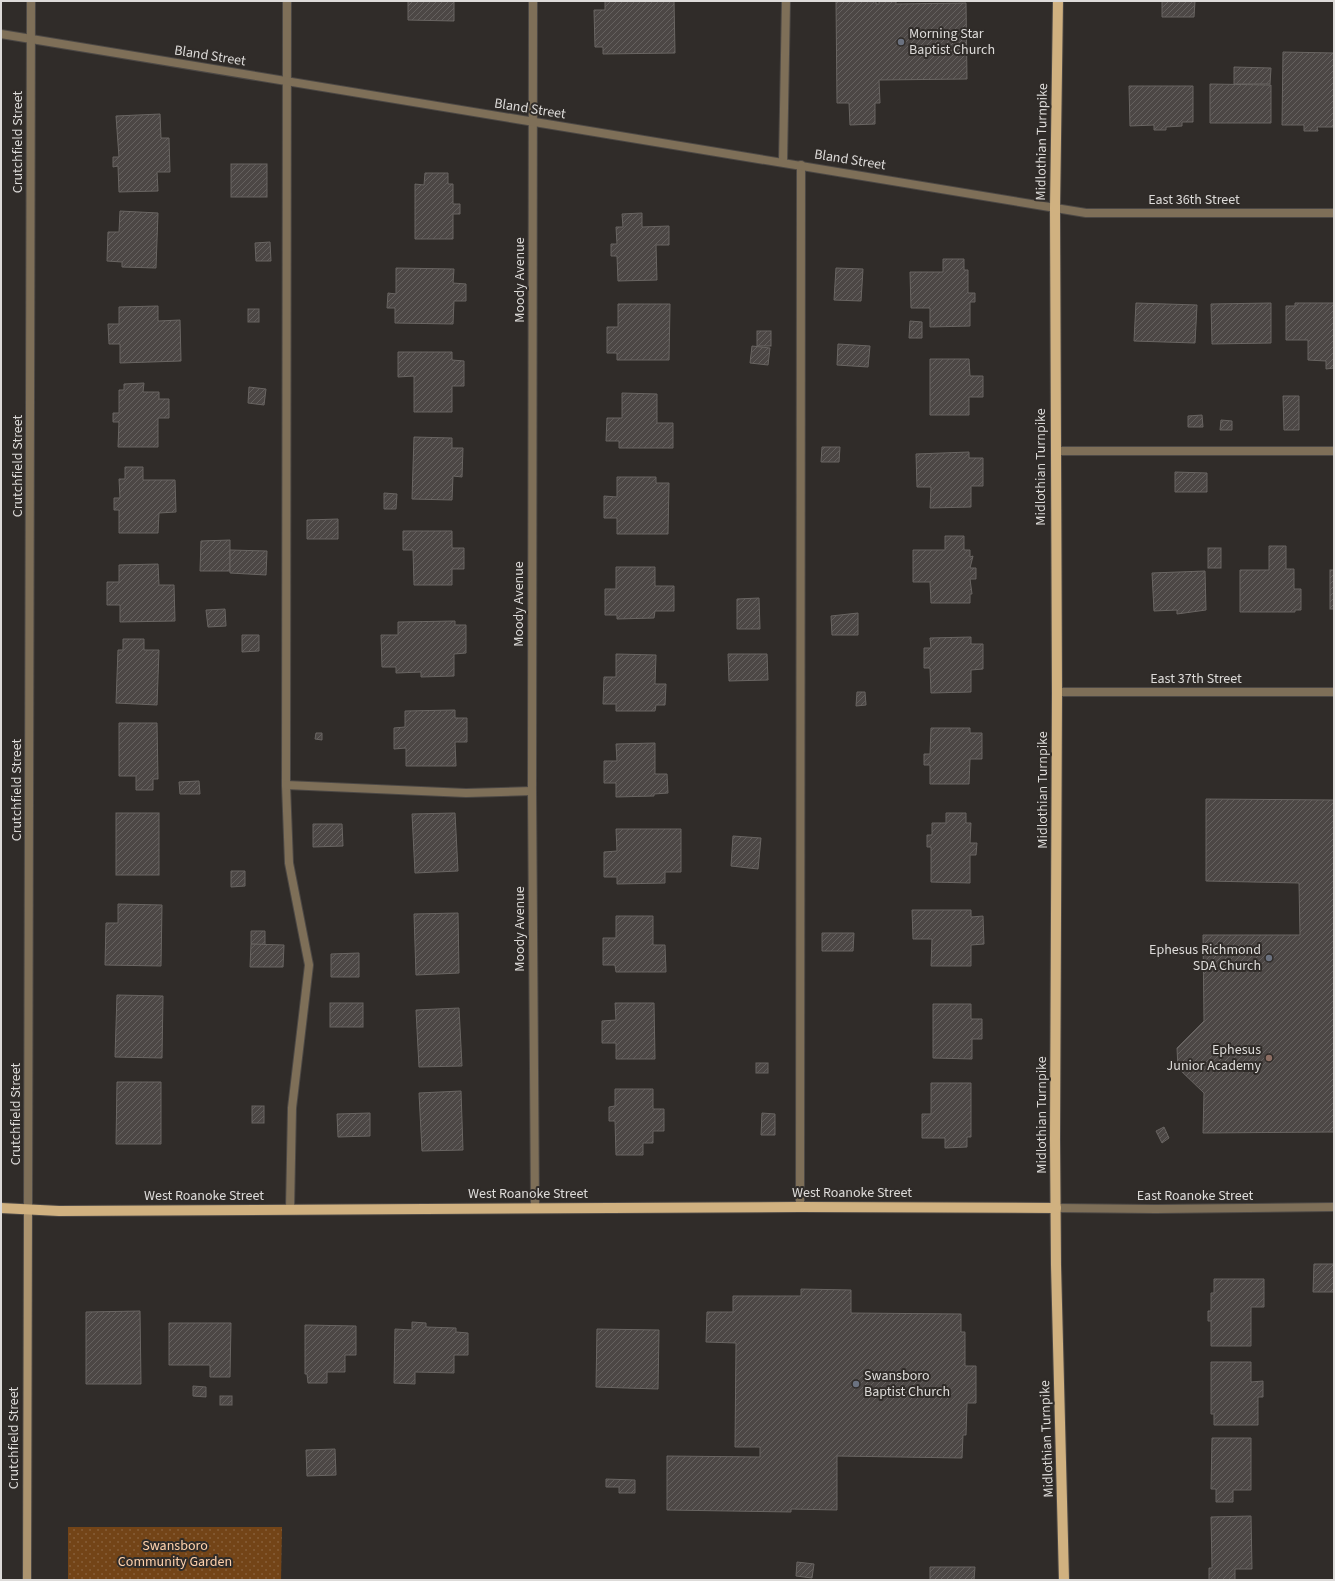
<svg xmlns="http://www.w3.org/2000/svg" width="1335" height="1581" font-family="'Source Sans 3',sans-serif">
<style>
.garden{fill:url(#garden-dots)}
.building{fill:url(#building-hatch);stroke:#696562}
.lines{fill:none;stroke-linecap:round;stroke-linejoin:round}
.lane-casing{stroke:#4c4845;stroke-width:10}
.street-casing{stroke:#4c4845;stroke-width:10}
.secondary-casing{stroke:#4c4845;stroke-width:10}
.primary-casing{stroke:#4c4845;stroke-width:12}
.lane{stroke:#7e6f58;stroke-width:8}
.street{stroke:#7e6f58;stroke-width:8}
.secondary{stroke:#ac946f;stroke-width:8}
.primary{stroke:#d0b180;stroke-width:10}
.worship-dot{fill:#6b7280;stroke:#302c29;stroke-width:1.5}
.education-dot{fill:#8d6e63;stroke:#302c29;stroke-width:1.5}
.labels{text-anchor:middle;dominant-baseline:central;stroke-width:4;stroke-linejoin:round;paint-order:stroke}
.poi-label{font-size:14px;fill:#dddbd9;stroke:#302c29;text-anchor:start}
.street-label{font-size:14px;fill:#dddbd9;stroke:#302c29}
.park-label{font-size:14px;fill:#fed1ac;stroke:#302c29}
</style>
<defs>
<pattern id="garden-dots" width="8" height="8" patternUnits="userSpaceOnUse"><rect width="8" height="8" fill="#734417"/><path d="M2 2h.1M6 6h.1" fill="none" stroke="#865e38" stroke-width="1.8" stroke-linecap="round"/></pattern>
<pattern id="building-hatch" width="6" height="6" patternUnits="userSpaceOnUse"><rect width="6" height="6" fill="#4c4745"/><path d="M-1 1l2-2M0 6l6-6M5 7l2-2" fill="none" stroke="#65615f"/></pattern>
</defs>
<rect width="100%" height="100%" fill="#302c29"/>
<path class="garden" d="M68 1527H282L281 1580H68Z"/>
<g class="building">
<path d="M408 1H454V21L408 20Z"/>
<path d="M605 1H674L675 53 603 54V47H595L594 10H605Z"/>
<path d="M836 1H876V4H879V1H896V4L966 3 967 79 879 80 880 103H875V124L850 125 849 103H837Z"/>
<path d="M1162 1H1195L1194 17H1162Z"/>
<path d="M1283 52 1334 53V127H1317L1318 131H1304V125H1282Z"/>
<path d="M1234 67 1271 68 1270 84H1234Z"/>
<path d="M1210 84 1271 85V123H1210Z"/>
<path d="M1129 86H1193V122H1182V126L1166 127V130H1154V125L1130 126Z"/>
<path d="M160 114 161 138H169L170 172H157L158 191 119 192 118 166 113 167V157H119L116 116Z"/>
<rect x="231" y="164" width="36" height="33"/>
<path d="M425 173H448V184H453V204H460V214H453V239H415V184L424 185Z"/>
<path d="M120 211 158 213 156 268 122 267V262L107 261 108 232H119Z"/>
<path d="M642 213V227L669 226V245H656L657 280 618 281 617 256H611V244H617L616 227H623L622 214Z"/>
<path d="M270 242 271 261H256L255 243Z"/>
<path d="M943 259H964V270H968V293H975V302H970V326L930 327V308H911L910 272H943Z"/>
<path d="M396 268 454 269 453 283 466 284V301H454L453 324 395 323V308H387L388 293 396 294Z"/>
<path d="M836 268 863 269 861 301 834 300Z"/>
<path d="M1136 303 1197 305 1195 343 1134 341Z"/>
<path d="M1271 303V343L1212 344 1211 304Z"/>
<path d="M1295 303H1334V368L1326 369V361L1308 360V340H1286V306H1295Z"/>
<path d="M618 304H670L669 360H617V353H607V327H618Z"/>
<path d="M158 306V321L180 320 181 361 120 363V344H109L108 324H119V307Z"/>
<rect x="248" y="309" width="11" height="13"/>
<path d="M910 321 922 322V338H909Z"/>
<rect x="757" y="331" width="14" height="15"/>
<path d="M838 344 870 346 868 367 837 365Z"/>
<path d="M752 346 770 348 768 365 750 363Z"/>
<path d="M398 352H452V360L464 361V386H452V412H414V376L398 377Z"/>
<path d="M930 359H969L970 376H983V397H969V415H930Z"/>
<path d="M144 383 143 392H159V399H169V418H158V447H118L119 422H113V413H119V390H124V384Z"/>
<path d="M249 387 266 389 264 405 248 403Z"/>
<path d="M622 393 657 394V423H673V448H619V441H606L607 418H622Z"/>
<path d="M1283 396H1299V430H1284Z"/>
<path d="M1202 415 1203 427H1188V416Z"/>
<path d="M1221 420 1232 421V430H1220Z"/>
<path d="M414 437 452 438V448H463L462 477 453 476 452 500 412 499Z"/>
<path d="M822 447H840L839 462H821Z"/>
<path d="M969 452V458H983V486H971V507L930 508 931 487H917L916 454Z"/>
<path d="M125 467H143V480H175L176 512 159 513 158 533H119V510H114V498H120L119 479H125Z"/>
<path d="M1175 472 1207 473V492H1175Z"/>
<path d="M617 477H656V483H669L668 534H617V518H604V496L617 497Z"/>
<path d="M384 493 397 494 396 509H384Z"/>
<path d="M338 519V539H307V520Z"/>
<path d="M403 531H452V548H464V569H452V585H414L413 550H403Z"/>
<path d="M945 536H964V550H970V557L973 556 970 568H976V579H970L972 594H970V603H931L930 582H913V550H945Z"/>
<path d="M230 540V571H200L201 541Z"/>
<path d="M1269 546H1286V569H1294V589H1301V610H1295V612H1240V570H1269Z"/>
<rect x="1208" y="548" width="13" height="20"/>
<path d="M230 550 267 551 266 575 230 573Z"/>
<path d="M158 564 159 585H174L175 621 120 622V605H107V582H119V565Z"/>
<path d="M616 567H655V586H674V611H655L654 618 617 619V615H605V589H616Z"/>
<rect x="1330" y="570" width="4" height="39"/>
<path d="M1205 571 1206 610 1177 614V610L1154 611 1152 573Z"/>
<path d="M759 598 760 629H737V599Z"/>
<path d="M225 609 226 626 208 627 206 610Z"/>
<path d="M858 613V635H832L831 616Z"/>
<path d="M455 621V625H466V653L454 654V676L421 677V672L396 673V667H382L381 635H398V622Z"/>
<path d="M242 635H259V651L242 652Z"/>
<path d="M971 637V644H983V669L971 670V692L931 693 930 668H924V648H931L930 638Z"/>
<path d="M123 639H144V650H159L157 705 116 703 118 650H123Z"/>
<path d="M616 654 656 655 655 684H666L665 705H656L655 711H616V704H603L604 677H616Z"/>
<path d="M728 654H767L768 680 729 681Z"/>
<path d="M857 692H865L866 705 856 706Z"/>
<path d="M455 710V718H467V742H455L456 766H406V748L394 749V728L405 727V711Z"/>
<path d="M119 723H157L158 779H153V790H136V776H119Z"/>
<path d="M931 728H970V733H982V759H970L969 784H930V765H924V754H930Z"/>
<path d="M316 733H322V740L315 739Z"/>
<path d="M655 743V774H667L668 793 654 794V796L616 797V783H604V761H617L616 744Z"/>
<path d="M199 781 200 794H180L179 782Z"/>
<path d="M1206 799 1334 800V1132L1203 1133 1204 1093 1178 1068 1177 1048 1204 1021 1203 935H1300L1299 883 1206 881Z"/>
<rect x="116" y="813" width="43" height="62"/>
<path d="M455 813 458 871 415 873 412 814Z"/>
<path d="M946 813H966V823H971L970 843H977L976 855H970V883L931 882V847H927V835H932V823H946Z"/>
<path d="M313 824H342L343 846 313 847Z"/>
<path d="M616 829H681V872H665V883L617 884V877H604V852L617 851Z"/>
<path d="M733 836 761 838 758 869 731 866Z"/>
<path d="M231 871H245V886L231 887Z"/>
<path d="M118 904 162 905 161 966 105 965 106 923H118Z"/>
<path d="M912 910H971V917L983 916 984 944 971 945V966H931L932 939H913Z"/>
<path d="M458 913 459 973 416 975 414 914Z"/>
<path d="M616 916H653V945H665L666 972H616L615 965H603V938H616Z"/>
<path d="M251 931H265V945L251 944Z"/>
<path d="M822 933H854L853 951H822Z"/>
<path d="M251 944 284 945 283 967H250Z"/>
<path d="M359 953V977H331V954Z"/>
<path d="M117 995 163 996 162 1058 115 1057Z"/>
<rect x="330" y="1003" width="33" height="24"/>
<path d="M615 1003H654L655 1059H616V1043H602V1021L616 1020Z"/>
<path d="M933 1004H971V1019H982V1039H972V1059L933 1058Z"/>
<path d="M459 1008 462 1066 419 1067 416 1010Z"/>
<rect x="756" y="1063" width="12" height="10"/>
<path d="M117 1082H161V1144H116Z"/>
<path d="M931 1083H971V1137H967V1147L945 1148V1138H922V1114H931Z"/>
<path d="M615 1089H653V1109H664V1131H653V1143H643V1155H616L615 1121H609V1107L615 1106Z"/>
<path d="M461 1091 463 1150 422 1151 419 1093Z"/>
<rect x="252" y="1106" width="12" height="17"/>
<path d="M370 1113V1136L338 1137 337 1114Z"/>
<path d="M762 1113 775 1114V1135H761Z"/>
<path d="M1164 1127 1169 1138 1162 1143 1156 1131Z"/>
<path d="M1314 1264H1334V1292H1313Z"/>
<path d="M1214 1279H1264V1307H1251V1346H1211V1321H1208V1311H1211V1293H1214Z"/>
<path d="M801 1289 851 1290V1313L961 1314V1332H965V1366H976V1403H967L966 1435H963L962 1458 837 1456V1510L791 1509V1512L667 1510V1456L760 1457V1447H735L736 1343 706 1342 707 1312H733V1296H801Z"/>
<path d="M140 1311 141 1384H86V1312Z"/>
<path d="M412 1322 426 1323V1327L456 1328V1332L468 1333V1355H454V1373L415 1372V1384L394 1383 395 1329 412 1330Z"/>
<path d="M169 1323H231L230 1377H210V1365H169Z"/>
<path d="M305 1325 356 1326V1355H345V1372H327V1383H308L307 1374H305Z"/>
<path d="M597 1329 659 1330 658 1389 596 1387Z"/>
<path d="M1211 1362H1251V1382L1263 1381V1397H1258V1425H1214V1414H1211Z"/>
<path d="M193 1386 206 1387V1397L193 1396Z"/>
<rect x="220" y="1396" width="12" height="9"/>
<path d="M1212 1438H1251V1490H1233V1502H1216V1489H1211Z"/>
<path d="M335 1449 336 1475 307 1476 306 1450Z"/>
<path d="M606 1479 635 1480V1493H619V1487H606Z"/>
<path d="M1251 1516 1252 1569H1235V1580H1209V1568H1212L1211 1517Z"/>
<path d="M797 1562 814 1564 812 1578 796 1576Z"/>
<path d="M930 1567H975L974 1580H930Z"/>
</g>
<g class="lines">
<g class="lane-casing">
<g id="lane">
<path d="M287 1 286 785 289 863 309 965 292 1108 290 1209"/>
<path d="M783 162 786 1"/>
<path d="M1055 451H1334"/>
<path d="M286 785 466 793 532 791"/>
<path d="M800 1207 801 165"/>
</g>
</g>
<g class="street-casing">
<g id="street">
<path d="M533 1 532 791 535 1208"/>
<path d="M1 34 1086 213H1334"/>
<path d="M1057 692H1334"/>
<path d="M1056 1208 1156 1209 1334 1207"/>
<path d="M28 1209 31 1"/>
</g>
</g>
<g class="secondary-casing">
<path id="secondary" d="M27 1580 28 1209"/>
</g>
<g class="primary-casing">
<g id="primary">
<path d="M1058 1 1055 208 1057 692 1055 1140 1056 1265 1064 1580"/>
<path d="M1 1208 59 1211 800 1207 1056 1208"/>
</g>
</g>
<use href="#lane" class="lane"/>
<use href="#street" class="street"/>
<use href="#secondary" class="secondary"/>
<use href="#primary" class="primary"/>
</g>
<g class="worship-dot">
<circle cx="901" cy="42" r="4"/>
<circle cx="1269" cy="958" r="4"/>
<circle cx="856" cy="1384" r="4"/>
</g>
<circle class="education-dot" cx="1269" cy="1058" r="4"/>
<g class="labels">
<g class="poi-label">
<text x="909" y="34">Morning Star<tspan x="909" dy="16">Baptist Church</tspan></text>
<text x="1261" y="950" text-anchor="end">Ephesus Richmond<tspan x="1261" dy="16">SDA Church</tspan></text>
<text x="1261" y="1050" text-anchor="end">Ephesus<tspan x="1261" dy="16">Junior Academy</tspan></text>
<text x="864" y="1376">Swansboro<tspan x="864" dy="16">Baptist Church</tspan></text>
</g>
<g class="street-label">
<text transform="translate(210 56) rotate(9)">Bland Street</text>
<text transform="translate(530 109) rotate(9)">Bland Street</text>
<text transform="translate(18 142) rotate(-90)">Crutchfield Street</text>
<text transform="translate(1042 142) rotate(-89)">Midlothian Turnpike</text>
<text transform="translate(850 160) rotate(9)">Bland Street</text>
<text x="1194" y="200">East 36th Street</text>
<text transform="translate(520 280) rotate(-90)">Moody Avenue</text>
<text transform="translate(18 466) rotate(-90)">Crutchfield Street</text>
<text transform="translate(1041 467) rotate(-90)">Midlothian Turnpike</text>
<text transform="translate(519 604) rotate(-90)">Moody Avenue</text>
<text x="1196" y="679">East 37th Street</text>
<text transform="translate(17 790) rotate(-90)">Crutchfield Street</text>
<text transform="translate(1043 790) rotate(-90)">Midlothian Turnpike</text>
<text transform="translate(520 929) rotate(-90)">Moody Avenue</text>
<text transform="translate(16 1114) rotate(-90)">Crutchfield Street</text>
<text transform="translate(1042 1115) rotate(-90)">Midlothian Turnpike</text>
<text x="852" y="1193">West Roanoke Street</text>
<text x="528" y="1194">West Roanoke Street</text>
<text x="204" y="1196">West Roanoke Street</text>
<text x="1195" y="1196">East Roanoke Street</text>
<text transform="translate(14 1438) rotate(-90)">Crutchfield Street</text>
<text transform="translate(1047 1439) rotate(-92)">Midlothian Turnpike</text>
</g>
<g class="park-label">
<text x="175" y="1546">Swansboro<tspan x="175" dy="16">Community Garden</tspan></text>
</g>
</g>
<rect width="1335" height="1581" fill="none" stroke="#dddbd9" stroke-width="4"/>
</svg>
